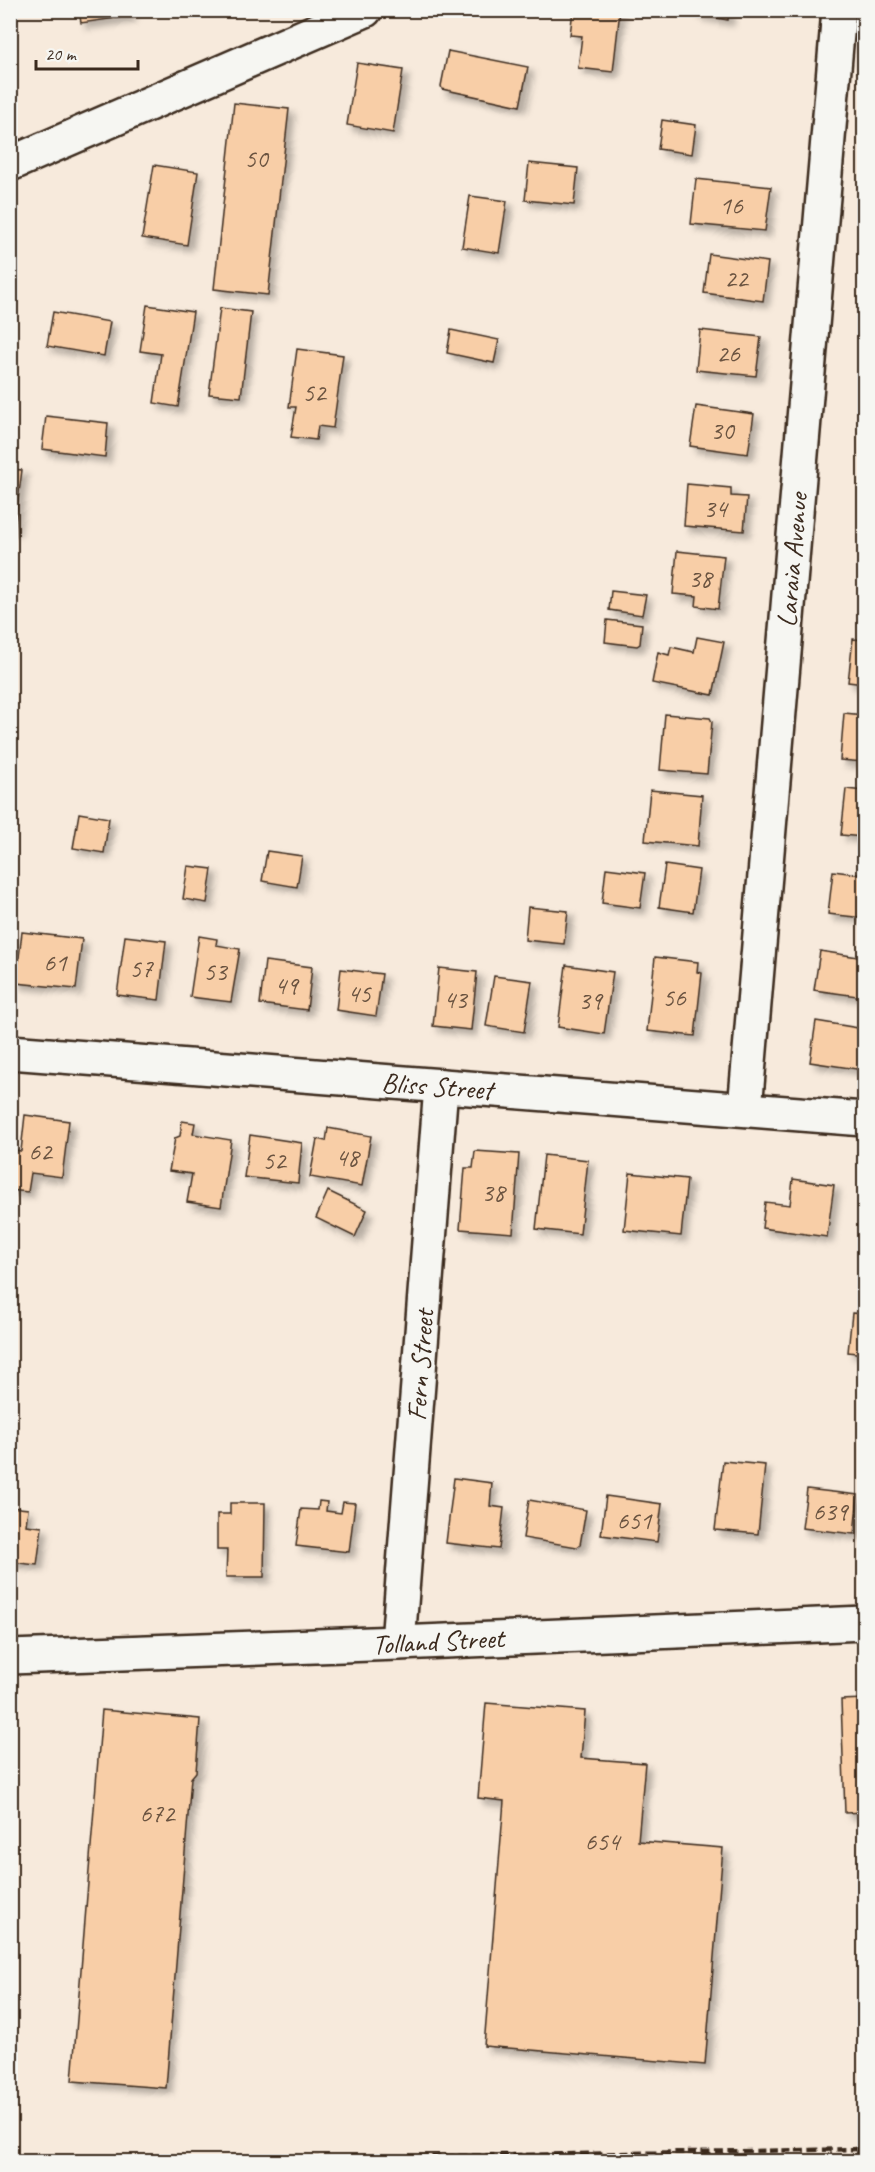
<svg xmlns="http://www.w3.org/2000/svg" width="875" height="2172" font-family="Caveat,sans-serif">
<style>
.building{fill:#f8cea7;stroke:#3b2a1e;stroke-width:1.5;filter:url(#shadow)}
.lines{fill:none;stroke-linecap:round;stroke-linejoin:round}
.minor-casing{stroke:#3b2a1e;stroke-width:38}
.secondary-casing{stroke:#3b2a1e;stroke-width:38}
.minor{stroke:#f6f6f2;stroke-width:33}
.secondary{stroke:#f6f6f2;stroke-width:33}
.rail{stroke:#3b2a1e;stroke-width:4.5;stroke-dasharray:9 4.5;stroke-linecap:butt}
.labels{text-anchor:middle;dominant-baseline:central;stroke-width:6;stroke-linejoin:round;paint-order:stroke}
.number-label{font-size:26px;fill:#6a5340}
.street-label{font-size:28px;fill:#3b2a1e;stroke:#f6f6f2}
</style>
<defs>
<filter id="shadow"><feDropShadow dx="5.5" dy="5.5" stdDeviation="3" flood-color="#0004"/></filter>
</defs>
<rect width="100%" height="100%" fill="#f7eadc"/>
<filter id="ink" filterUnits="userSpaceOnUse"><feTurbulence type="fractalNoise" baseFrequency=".0167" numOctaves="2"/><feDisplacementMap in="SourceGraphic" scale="12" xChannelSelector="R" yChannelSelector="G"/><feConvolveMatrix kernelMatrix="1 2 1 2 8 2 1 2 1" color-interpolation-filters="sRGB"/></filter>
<g filter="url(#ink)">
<g class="building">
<path d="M79 10H130V16L81 23Z"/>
<path d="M573 10H620L613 72 578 68 582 36 570 35Z"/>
<path d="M696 10H729L728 20 696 14Z"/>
<path d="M448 51 528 67 520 106 442 89 441 86Z"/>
<path d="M357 63 403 70 393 133 347 125Z"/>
<path d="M234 103 289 109 268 295 214 289Z"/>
<path d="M662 120 696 125 692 154 658 149Z"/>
<path d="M529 163 578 168 574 205 525 200Z"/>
<path d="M154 165 198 172 187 245 142 238Z"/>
<path d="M696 179 771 187 765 231 691 224Z"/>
<path d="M470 196 507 201 499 253 462 247Z"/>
<path d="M709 254 768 262 763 301 704 293Z"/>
<path d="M147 305 193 312 178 407 154 403 161 354 140 351Z"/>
<path d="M220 308 251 312 241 397 209 394Z"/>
<path d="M53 312 110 322 104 356 47 346Z"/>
<path d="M451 330 499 340 494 363 447 353Z"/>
<path d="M700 330 761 337 756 376 696 370Z"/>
<path d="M297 349 343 355 333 428 318 426 316 440 291 437 296 407H289Z"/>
<path d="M696 406 754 414 748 454 690 446Z"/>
<path d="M46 416 108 423 105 457 42 449Z"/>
<path d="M10 469 22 470 14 531 10 530Z"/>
<path d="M687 484 731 488V496L747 497 744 531 684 526Z"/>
<path d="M677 551 724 556 718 609 696 606 697 596 673 594Z"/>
<path d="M864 569V613L860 612Z"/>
<path d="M611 591 646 595 642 615 609 610Z"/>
<path d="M607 620 642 624 640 644 637 646 605 642Z"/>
<path d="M697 637 724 642 713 695 652 683 658 652 669 655 671 647 694 652Z"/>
<path d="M853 639 864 640V684L848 682Z"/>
<path d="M844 713 864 715V762L840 760Z"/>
<path d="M665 714 710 718 712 722 707 774 660 770Z"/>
<path d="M846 789 864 791V837L841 835Z"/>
<path d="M650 790 702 795 698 846 645 841Z"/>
<path d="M79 813 109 818 104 853 73 848Z"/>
<path d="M267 851 302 856 297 887 262 881Z"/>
<path d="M665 865 699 870 693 912 659 907Z"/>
<path d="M188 866 212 869 207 903 183 899Z"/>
<path d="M606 868 645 873 640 908 602 903Z"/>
<path d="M833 871 864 875V918L828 914Z"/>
<path d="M528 907 568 911 564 944 525 940Z"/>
<path d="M22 932 82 939 76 989 16 983Z"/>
<path d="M125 936 166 941 159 1000 117 995Z"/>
<path d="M199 936 217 939 216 945 240 949 231 1002 190 997Z"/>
<path d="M820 951 864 958V997L814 990Z"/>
<path d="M655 957 698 962 697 972 702 973 695 1036 647 1031Z"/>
<path d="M265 961 312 967 307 1010 260 1004Z"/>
<path d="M566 965 613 972 604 1034 558 1027Z"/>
<path d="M439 968 477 972 471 1030 433 1026Z"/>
<path d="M341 969 382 974 376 1016 336 1010Z"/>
<path d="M494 976 532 981 524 1032 486 1026Z"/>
<path d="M816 1021 864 1029 863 1070 810 1062Z"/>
<path d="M25 1115 69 1121 62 1177 31 1173 28 1192 10 1190V1149L21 1151Z"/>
<path d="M182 1121 195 1123 193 1134 231 1140 221 1207 187 1202 192 1174 169 1171 175 1138 180 1136Z"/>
<path d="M328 1128 371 1136 362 1186 310 1177 317 1139 326 1141Z"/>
<path d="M250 1135 302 1143 298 1183 244 1177Z"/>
<path d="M475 1151 519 1154 513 1233 460 1229 465 1168H473Z"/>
<path d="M544 1155 588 1160 580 1234 536 1229Z"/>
<path d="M630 1173 687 1179 681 1236 624 1230Z"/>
<path d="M793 1179 834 1185 827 1237 762 1228 765 1202 790 1205Z"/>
<path d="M328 1191 367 1210 355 1237 316 1218Z"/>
<path d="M852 1313 864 1314V1354L848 1352Z"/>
<path d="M723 1461 765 1465 758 1534 715 1530Z"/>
<path d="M454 1478 492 1483 490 1506 504 1508 499 1549 446 1543Z"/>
<path d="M807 1489 858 1495 854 1534 802 1528Z"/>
<path d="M606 1496 662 1504 657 1542 601 1535Z"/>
<path d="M529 1500 586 1510 580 1545 577 1547 523 1538Z"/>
<path d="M319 1501 327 1502 326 1511 341 1513 343 1502 355 1503 349 1552 296 1546 301 1509 318 1510Z"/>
<path d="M230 1503H265L264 1577H226L227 1550H217V1514H230Z"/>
<path d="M10 1507 28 1509 26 1525 42 1527 37 1565 10 1562Z"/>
<path d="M864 1699V1812L845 1813 841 1700Z"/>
<path d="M486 1703 585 1711 581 1758 645 1763 638 1841 723 1848 705 2065 484 2046 504 1801 478 1798Z"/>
<path d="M102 1710 200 1719 196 1772 191 1778 166 2088 72 2081Z"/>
</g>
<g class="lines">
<g class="minor-casing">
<g id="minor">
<path d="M10 164 365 10"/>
<path d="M10 1052 864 1119"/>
<path d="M745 1109 839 10"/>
<path d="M398 1643 441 1086"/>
</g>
</g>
<g class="secondary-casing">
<path id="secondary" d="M10 1657 398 1643 864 1623"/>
</g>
<use href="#minor" class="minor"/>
<use href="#secondary" class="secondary"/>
<path class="rail" d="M121 2162 864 2149"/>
</g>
</g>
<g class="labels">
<g class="number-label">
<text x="256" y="158">50</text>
<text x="731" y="205">16</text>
<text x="736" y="278">22</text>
<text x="728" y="353">26</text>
<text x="314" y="392">52</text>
<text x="722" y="430">30</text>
<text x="715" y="508">34</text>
<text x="700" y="578">38</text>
<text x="55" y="962">61</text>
<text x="141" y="968">57</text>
<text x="215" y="971">53</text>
<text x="286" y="985">49</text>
<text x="359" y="993">45</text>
<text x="674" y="997">56</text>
<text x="455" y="999">43</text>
<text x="590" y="1000">39</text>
<text x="40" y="1151">62</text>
<text x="347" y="1157">48</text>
<text x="274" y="1160">52</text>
<text x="493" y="1192">38</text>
<text x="830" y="1511">639</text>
<text x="634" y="1520">651</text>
<text x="157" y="1813">672</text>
<text x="602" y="1841">654</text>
</g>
<g class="street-label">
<text transform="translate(792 560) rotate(-85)">Laraia Avenue</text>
<text transform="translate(437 1086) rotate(4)">Bliss Street</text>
<text transform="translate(420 1365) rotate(-86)">Fern Street</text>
<text transform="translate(438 1641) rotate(-3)">Tolland Street</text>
</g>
</g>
<rect width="875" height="2172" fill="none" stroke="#f6f6f2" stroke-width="36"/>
<rect x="18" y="18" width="839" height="2136" fill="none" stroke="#3b2a1e" stroke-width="2" filter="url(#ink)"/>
<path d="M36 60v9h102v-9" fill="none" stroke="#3b2a1e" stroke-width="3"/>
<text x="45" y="60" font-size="18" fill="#3b2a1e" stroke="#f6f6f2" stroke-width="4.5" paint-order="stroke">20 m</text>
</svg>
